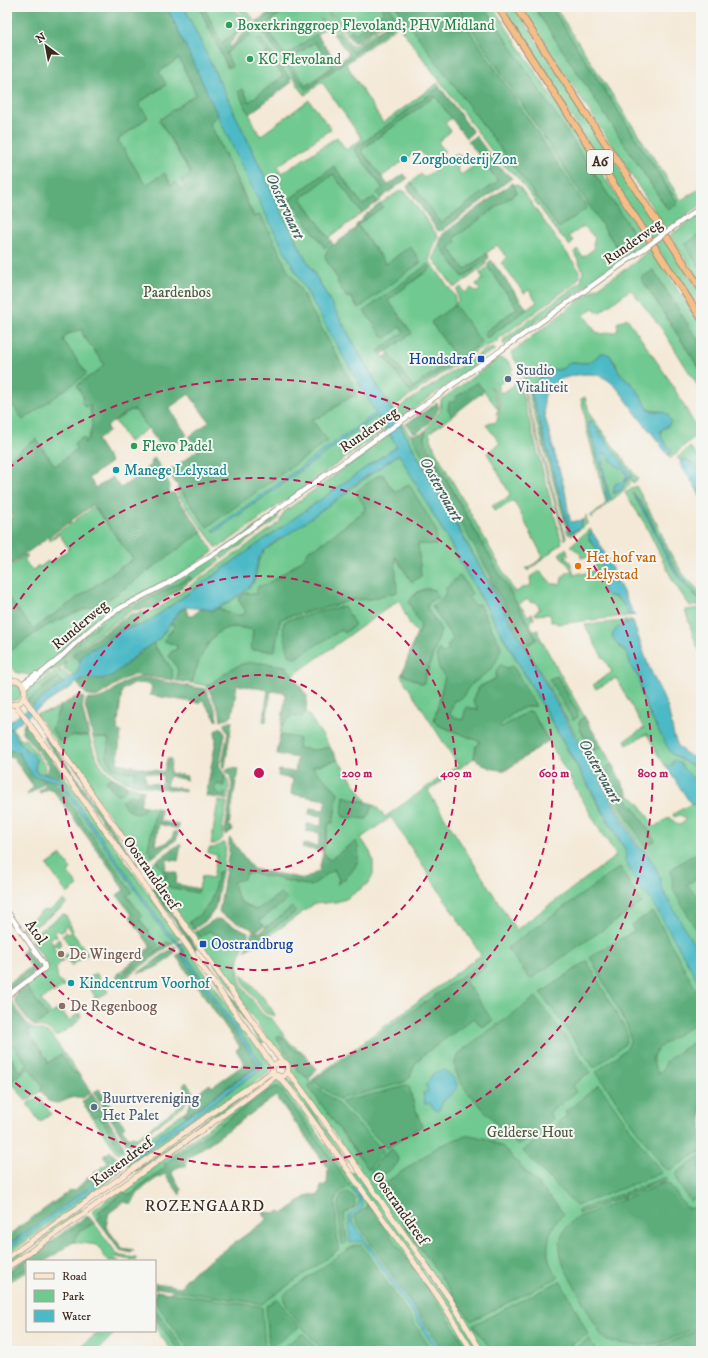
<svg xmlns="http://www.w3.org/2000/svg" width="708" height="1358" font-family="'IM FELL DW Pica',serif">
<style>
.green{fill:#6fc990;stroke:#557a57;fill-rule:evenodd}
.forest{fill:#5bad7a;stroke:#4b6c4c;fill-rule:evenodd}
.water{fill:#4cbac6;stroke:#447272}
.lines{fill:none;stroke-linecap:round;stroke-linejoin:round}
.tertiary-casing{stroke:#988a7a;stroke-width:6}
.secondary-casing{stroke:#988a7a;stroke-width:6}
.motorway-casing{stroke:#988a7a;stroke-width:8}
.tertiary{stroke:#fff;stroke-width:4.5}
.secondary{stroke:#fbe5cf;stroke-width:5}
.motorway{stroke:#f5be86;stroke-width:6}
.tertiary-bridge-casing{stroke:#988a7a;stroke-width:6;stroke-linecap:butt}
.tertiary-bridge{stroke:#fff;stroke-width:4.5}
.ring{fill:none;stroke:#c2185b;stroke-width:2;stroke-dasharray:7 5}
.leisure-dot{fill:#2e9e5b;stroke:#f6f6f2;stroke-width:1.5}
.culture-dot{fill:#0f9aa8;stroke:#f6f6f2;stroke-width:1.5}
.transit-dot{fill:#1a4fb4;stroke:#f6f6f2;stroke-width:1.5}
.service-dot{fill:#5c6f8a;stroke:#f6f6f2;stroke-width:1.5}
.food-dot{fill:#e8710a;stroke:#f6f6f2;stroke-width:1.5}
.education-dot{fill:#8d6e63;stroke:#f6f6f2;stroke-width:1.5}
.labels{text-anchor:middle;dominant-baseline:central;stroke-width:4;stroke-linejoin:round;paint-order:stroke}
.shield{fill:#f6f6f2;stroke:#73675e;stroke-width:1}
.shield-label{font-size:14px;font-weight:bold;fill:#3b2a1e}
.leisure-label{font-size:15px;fill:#27864d;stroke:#f6f6f2;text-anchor:start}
.culture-label{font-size:15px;fill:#0d838f;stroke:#f6f6f2;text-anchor:start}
.street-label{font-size:15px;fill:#3b2a1e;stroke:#f6f6f2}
.park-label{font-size:15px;fill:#4b5a40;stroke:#f6f6f2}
.transit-label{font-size:15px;fill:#164399;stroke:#f6f6f2;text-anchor:end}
.service-label{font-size:15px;fill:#4e5e75;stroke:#f6f6f2;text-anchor:start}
.food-label{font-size:15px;fill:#c56008;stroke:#f6f6f2;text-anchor:start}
.education-label{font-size:15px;fill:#785e54;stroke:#f6f6f2;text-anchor:start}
.water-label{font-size:16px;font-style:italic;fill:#415c59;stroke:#f6f6f2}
.neighbourhood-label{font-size:16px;letter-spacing:1px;fill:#3b2a1e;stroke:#f6f6f2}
.centre{fill:#c2185b;stroke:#f6f6f2;stroke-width:2}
.ring-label{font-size:12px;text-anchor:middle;font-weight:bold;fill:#c2185b;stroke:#f6f6f2;stroke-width:4;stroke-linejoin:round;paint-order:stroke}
</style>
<rect width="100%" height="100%" fill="#f6f6f2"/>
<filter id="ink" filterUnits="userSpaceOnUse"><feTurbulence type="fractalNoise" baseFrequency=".025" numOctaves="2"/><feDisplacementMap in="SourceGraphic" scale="8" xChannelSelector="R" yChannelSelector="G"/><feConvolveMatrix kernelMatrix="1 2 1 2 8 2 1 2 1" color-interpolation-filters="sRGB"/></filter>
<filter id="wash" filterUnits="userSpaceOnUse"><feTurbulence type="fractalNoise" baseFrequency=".012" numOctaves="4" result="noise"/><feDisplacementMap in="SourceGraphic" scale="16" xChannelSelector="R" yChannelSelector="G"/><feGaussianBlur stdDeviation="0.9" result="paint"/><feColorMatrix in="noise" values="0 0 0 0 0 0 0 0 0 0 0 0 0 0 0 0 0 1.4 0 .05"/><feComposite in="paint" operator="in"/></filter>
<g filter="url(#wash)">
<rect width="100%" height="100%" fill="#f4e9d7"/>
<g class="green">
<path d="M184 7H199L228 68 232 66 226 53 250 35 246 29 276 7H279L257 23 298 81 308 89 392 27 390 24 352 52 338 33 334 35 332 30 335 27 320 19 326 28 286 56 264 25 289 7H311L315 13 322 9 320 7H324L352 46H354L386 25C390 23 393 23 396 27L346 64 383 123 438 83 440 87 354 149 383 189 378 193 381 199 378 202 374 197 363 205 334 166 290 199 325 248 331 241 333 244 326 260 339 281 338 282 347 298 350 296 358 308 386 264 357 224 382 207 380 204 401 190 406 192 438 236 429 260 455 296V304L458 301 457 290 461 287 465 293 471 288 477 292 480 290 476 284 483 279 480 273 488 267 517 308 484 333 487 338 537 302 529 290 524 293 501 263 507 258 497 245 465 270 448 248 454 238 517 192 512 183 519 186 579 270 580 276 575 283 497 340V342L479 349 393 407 408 432 412 435 491 576 492 578 491 579 529 644 536 639 425 440 426 430 440 411 441 400 499 358 508 361 513 369 510 372 512 374 497 386 499 388 497 390 503 393 515 384 514 381 518 379 562 543 528 571 525 568H529L543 557 514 501 494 511 492 506 509 497 510 494 487 453 500 443 486 425 490 422 494 423 497 421C502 403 501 403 491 386L490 387C495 396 502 405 496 415L498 409 477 382 448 410 452 416 429 433 435 450 515 593 522 588 531 585 530 577 540 570 552 584H561C561 576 565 574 572 570L559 554 566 548 568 553H565L566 556 569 555 566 556 568 561H570L574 575 581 573 582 574 597 570 593 557 592 558 591 556 581 558 580 553 570 546 590 529 592 531 589 534 590 541 599 551V557L605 576 607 579V595C625 600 620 604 632 615L633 613 635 615 557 624V622H551V617L549 614 536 615 534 613 540 609 535 601 531 603 528 599 519 604 528 616 532 614 534 618 533 620 531 618C529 623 531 627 534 631L538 630V634L584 716 579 722 580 729 592 751 602 747 612 764 606 768 604 773 614 791C619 793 625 794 630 796 642 803 647 816 654 827L670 817 678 825 682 824 685 820 684 817 680 815 674 817 673 814 691 804 701 805V1351H172L155 1328V1299L186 1286 314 1200 344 1177 280 1088 276 1087 271 1089 165 1164 166 1167 138 1188 134 1193 129 1195 124 1193 98 1212 101 1216 97 1219 93 1214V1210L275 1080 279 1081 284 1086 347 1175 360 1168 291 1075 282 1059 193 933 196 931 200 937 209 931 243 947 239 959 238 967 239 977 242 986 263 1015 272 1019 290 1043 304 1054C292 1051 290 1045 282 1037H277C280 1046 300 1074 309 1079V1082L481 955 391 817 361 838 370 852 373 861V875L369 883 346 899 336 902 314 904 269 936 245 951 247 947 296 912 265 927 258 921 287 899 255 910 239 901 233 882 246 873H253L311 886 334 869 339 879 338 883 346 878 329 861 325 854 323 853 329 822 333 823 338 792 312 768 313 766 338 760 367 802 352 799 344 796 342 815 366 819 374 804 385 817 458 765 401 676 402 674 423 684 424 682 441 630 427 608 429 602 436 598 435 590C426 587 420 590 414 595L421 626 419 634C408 626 405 612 399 600L292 676 286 666 261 663 233 668 209 686 192 683C196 666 208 632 227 628 236 626 244 629 252 629 261 629 271 625 280 623V620L286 617 336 605 351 600 370 599 381 596 396 588 394 555 412 582 421 576 408 484 396 492 389 485 386 479 363 503 365 508 364 511 320 545 309 550 305 557 302 560 274 580 262 587 257 594 245 593 238 599C240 604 244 607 246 612 239 619 226 613 219 608 228 603 250 590 254 581 257 570 257 560 264 551L399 454 621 844 640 848 301 250 282 213ZM260 39 290 79 292 77 305 95 322 82 362 139 346 150 337 137 281 174 278 166 331 129 309 100 260 136 238 91 243 89 249 102 283 76 258 41ZM431 268 388 300 412 333 387 351 413 388 456 356 431 323 455 305 456 361 410 392 385 357 381 355 379 351 404 332 400 327 386 338 376 303ZM462 578 472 594 468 597 475 606 479 604 501 647 473 683 466 690 464 696 458 700 454 699 449 715 463 720 466 713 479 710 473 701 479 687 495 679 497 669 513 667 535 706C520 705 509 717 498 726L502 727 527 712H532L605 839 606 838 616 856 516 930 428 791 474 758 476 746 481 742 438 725 434 721 445 677C437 668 436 661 440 650L443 655 449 649 447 646 453 639 432 606C443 599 452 587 462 578ZM557 676 577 711 578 717 573 720 550 679ZM616 794 633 806 655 841Z"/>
<path d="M204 7H234L240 16 242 14 238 7H245L254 20 221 43Z"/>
<path d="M325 7H381L384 12 355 34 349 32 354 39 386 19 396 17 389 7H408L401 13 559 228 587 208 454 7H458L616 246 634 234 485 7H493L648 243 504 345 503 340 504 339 581 282 583 271 574 252 577 249 583 257 595 248 593 245 595 238 584 226 569 236 573 241 570 246 561 235H560L517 177 500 162 395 21 389 20 386 22 359 41 354 43Z"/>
<path d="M500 7H515L701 294V316Z"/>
<path d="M521 7H534L668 210 678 203 551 7H555L681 200 701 188V205L667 230 620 158Z"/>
<path d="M315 42 323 53 326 51 329 56 331 54 333 58 329 61 333 66 306 86 288 62Z"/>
<path d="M179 58 196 94 159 120 191 174 185 187 180 190 172 185 147 184 143 181 118 140 148 117 138 105 140 102 166 85 159 72Z"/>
<path d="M435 96 452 118 445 123 451 131 438 142 445 151 431 161H428L419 150 381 177 361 150Z"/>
<path d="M218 115 281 244 337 345 377 413 214 530 215 532 377 416 386 428 397 447 378 459 148 622 143 625 132 627 146 612 156 610 279 523 284 512 365 453 386 437 383 430 378 433 379 434 220 547H216L176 492 178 487 207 527 327 441 311 419C326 417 345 396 356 396L353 385 294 279 287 270 285 264 258 215 255 218 210 123C213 120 214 117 218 115Z"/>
<path d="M457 153 461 157 465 154 466 155V157L457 164 459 166 457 168 461 175 482 160 498 181 441 224 411 182 421 174 424 178Z"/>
<path d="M333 174 362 213 329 238 301 198Z"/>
<path d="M701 214V233L685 245 701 269V284L670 235Z"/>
<path d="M439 244 463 277 486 261 485 266 457 286 454 287 434 260 433 258Z"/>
<path d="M651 248 701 326V345L654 271 641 278 701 371V391L662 329 633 292 630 290 599 313 593 308 584 315 596 332 603 334 608 332 612 333 617 331 618 328 617 323 627 318 670 381 699 432 670 459 668 454 672 451C667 445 659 439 661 430L667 427 671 422 661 411H652L648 409 633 385 619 372 615 362 601 353 592 361 587 363 571 362 562 369 558 370 545 369 539 380 532 385 530 390 569 530 573 532 582 525V520L586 519V515L587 524 572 535 568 534 522 371 511 354 512 352 582 298 633 264Z"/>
<path d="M84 329 83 335 104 364 101 369 80 383 85 407 89 404 93 426 87 441 55 466 36 440 7 460V397L23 419 50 399 69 348 62 339 67 334Z"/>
<path d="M494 348 495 350 479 358 480 360 474 366 402 417 397 409 483 351Z"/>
<path d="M520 378 521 379 566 538 565 540Z"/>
<path d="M585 397 590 415 638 479 633 483 632 480 629 482 630 485 591 518 590 516 604 506 606 502 585 423V415L581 399ZM590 420 632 476 631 478H628L622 489 614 494V488L625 481 627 476 624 470 614 464 606 453H603L602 464 609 495 611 498 608 501 606 487 588 424Z"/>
<path d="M131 410H135L148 428 129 442 115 421Z"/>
<path d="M690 447 701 459V474L700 471 684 459 681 461 677 458Z"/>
<path d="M636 486 658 526 669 551 683 574 701 593V600C687 585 675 570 666 552 656 532 648 509 633 492L632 493 650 523 664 553 678 577 701 601V605L690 606 674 583 645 524 625 493Z"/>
<path d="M94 507 133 559 32 630 7 596V569L26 555 28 557 24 560 32 570 39 566 40 567 48 561 50 563 69 549 59 534 50 541 49 539Z"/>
<path d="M280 510 277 520 222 559 218 553Z"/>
<path d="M201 532 212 549 213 551 212 553 178 575 126 603 46 667 30 677 29 675 17 673 7 662V653L46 626 67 616 96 605 115 595Z"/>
<path d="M216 555 220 561 192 580 190 577 135 606 132 610 70 655 66 659 61 668 55 669 36 683 33 681 109 617 118 611 179 578Z"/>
<path d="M701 608V654L696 644 685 610Z"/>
<path d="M632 620 633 622H629L616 643 628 654 633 670 640 679 641 693 652 719 673 755 701 769V786L682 768 681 764 673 761 671 766 667 768 658 755 647 734 627 745 625 740 644 728 616 678 596 689 593 685 612 672 597 648 585 625Z"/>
<path d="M169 624H174L175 626 169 643 174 644 177 646V649L171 652 169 656C176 664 180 670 177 681L172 680C173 662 161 657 153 643L159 639Z"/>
<path d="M72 655 81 662 79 670 73 677C70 673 66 672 64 669L65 663Z"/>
<path d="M59 670 62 671 64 673 69 676 70 679 64 684 58 677 44 687 27 701C25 695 27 687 31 682L34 685H37Z"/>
<path d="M14 683 20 686 22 693 19 699 13 701 7 699V686Z"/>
<path d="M60 706 52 730 61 742 71 736H89C93 753 99 766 112 777L107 782 126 789 127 785 140 789C138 800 131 799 121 801L145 808V806L156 808 148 849 153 857 146 861H143L36 714 51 711Z"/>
<path d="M306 711 330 747 315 750 298 748 280 735 281 727 292 715 302 717Z"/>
<path d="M12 728 21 740 25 739 45 765 44 775 37 773 35 770 36 760 28 752 10 730Z"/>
<path d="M93 737 109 739 107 754 119 770 128 772 135 771 133 784C107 774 100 763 93 737Z"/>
<path d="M61 772 180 938 172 944 167 942 124 974 119 973 122 970 126 971 158 945 139 918 142 916 127 895 132 892 55 784 53 780Z"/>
<path d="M224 774C231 784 229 788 227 800L224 799 225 793C220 796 215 794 214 788L216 785H223L225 783Z"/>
<path d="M218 801 227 802 222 830 223 838 215 844H211Z"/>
<path d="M224 842 226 846 222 872H218C216 884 214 899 207 909 203 914 195 918 189 922L194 929 191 931 148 870 149 867 156 861 168 877 161 876 169 887 198 892 202 876 213 878 217 855 208 853 209 848H214Z"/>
<path d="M61 855 71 869 68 872 78 886 67 894 47 865Z"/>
<path d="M64 900 67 903 65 905 26 933 21 927 44 910 49 911Z"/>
<path d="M63 914 66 916 73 930 72 932 88 954 71 966 64 956 69 953 72 957 76 954 62 935 66 932 68 934 71 932 67 926 63 928 65 930 60 932 58 930 55 933 57 937 56 938 54 936 50 939 53 944 59 939 62 944 58 947 56 945 53 947 63 961 59 963 56 968 58 979 64 986 53 994 52 992 41 1000 51 1014 60 1008 69 1021 79 1013 81 1016 75 1024 56 1037 50 1030 35 1026 47 1017 26 986 45 972 47 967 46 962 33 943 31 937Z"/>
<path d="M182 941 271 1065 270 1072 141 1160 132 1166H128L123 1158 124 1156 184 1112 186 1116 258 1065V1063L259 1066 256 1069 134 1154 136 1157 260 1070 261 1063 184 953 179 943Z"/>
<path d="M28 945 42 965 41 969 7 993V990L37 968 23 949Z"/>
<path d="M96 973 108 992 95 1000 94 998 95 996 85 981Z"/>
<path d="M241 974C249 981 273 1007 275 1016L265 1013 244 984Z"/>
<path d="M9 998 29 1026C35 1031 44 1030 51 1035L78 1073 74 1074 61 1054 46 1064 47 1059 27 1032 30 1030 7 1000Z"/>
<path d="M7 1042 13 1043 12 1044 28 1065 20 1071 7 1053Z"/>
<path d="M29 1068 42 1085 41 1091 26 1101 14 1085 7 1088V1084Z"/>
<path d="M271 1075 272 1077 246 1096 136 1172 135 1169 244 1092Z"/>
<path d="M286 1077 295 1085 306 1099 348 1162C324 1137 304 1107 285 1078Z"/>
<path d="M38 1097H39L51 1114 40 1122 28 1105V1103Z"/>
<path d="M186 1101 184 1106 128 1146 125 1141 132 1136 135 1137 139 1136Z"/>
<path d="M98 1115 121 1149 124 1146 126 1148 120 1153 117 1152 93 1118Z"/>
<path d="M122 1166 123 1167 121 1171 82 1202 7 1255V1245L53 1215Z"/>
<path d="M79 1209H81L83 1212 7 1265V1260Z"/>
<path d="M86 1216 89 1217 7 1274 18 1272 27 1269V1272L7 1282V1271Z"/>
<path d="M94 1223 117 1254 121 1256 137 1258 136 1261 116 1257 115 1260 119 1261H108L97 1245 73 1242 79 1232Z"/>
<path d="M101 1331H117L97 1351H74Z"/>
</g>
<g class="forest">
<path d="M7 7H167L218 115C215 117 213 120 210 123L254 218 258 215 261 216 281 255 287 270 294 279 353 385 357 396 350 397 323 416 311 419 328 441 207 527 168 472 198 450 189 437 209 422 189 394 169 408 187 435 164 451 135 410H130L108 425 107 428 109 431 97 440 111 462 89 478 96 488 112 477 121 488 142 473 141 472 152 464 151 461 154 458 164 472 170 488 169 492 170 493H174L202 532 115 595 96 605 67 616 46 626 7 653V596L33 629 133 559 93 505 7 567V520L12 516 7 508V460L36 439 55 466 77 449 75 447 74 445 75 442 82 438 85 439 84 443C96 435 91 417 90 405L85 407 81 401 84 398 77 386C85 377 98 374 104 364L83 335 82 332 83 329 67 334 63 340 87 374 23 420 7 397ZM179 58 196 94 159 120 191 173 181 180 185 187 180 190 176 182 171 185 165 173 147 184 143 181 118 140 148 117 139 105 140 102 166 84 159 72Z"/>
<path d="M199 7H204L221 43 243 27 229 45 231 47 246 29 250 35 226 53 232 66 228 68Z"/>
<path d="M279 7H289L264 26 286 56 316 34 331 54 329 56 326 51 323 53 314 42 288 61 306 86 333 67 329 61 333 58 338 63 349 54 334 35 338 33 353 52 390 24 392 27 306 90 298 81 257 23Z"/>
<path d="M381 7H389L396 17 386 19 357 39H354L349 32 352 30 355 34 384 12Z"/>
<path d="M396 7H454L587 208 559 228Z"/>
<path d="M458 7H485L634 234 616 246Z"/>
<path d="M534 7H551L678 204 668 210Z"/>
<path d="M260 38 292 82 249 114 238 91 242 89 249 102 283 76 257 41Z"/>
<path d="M440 87 473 132 466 138 435 96 361 150 388 185 404 174 408 178 381 198 377 193 383 188 354 149Z"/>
<path d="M476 136 497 165 512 178 443 230 438 231 407 187 411 182 441 223 498 181 468 141Z"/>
<path d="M334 166 363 205 374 197 378 202 362 213 333 174 301 198 331 241 325 248 290 199Z"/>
<path d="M512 183 517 192 454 238 456 242 449 248 465 270 487 254 489 258 463 277 439 244 443 234Z"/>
<path d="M380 204 383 207 357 225 386 264 410 246 421 262 359 308 350 296 347 298 337 282 339 281 326 260 325 255 331 245 333 244 334 245 356 228 355 227 365 215Z"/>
<path d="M701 233V269L685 245Z"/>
<path d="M491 260 527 309 487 338 484 333 517 308 488 267V263Z"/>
<path d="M428 264 431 268 388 300 412 333 381 355 378 351 404 332 400 327 386 338 383 337 364 311Z"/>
<path d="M653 270 701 345V371L641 278Z"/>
<path d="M455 305 482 343 410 392 385 357 389 353 413 387 455 356 431 322Z"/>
<path d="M477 382 484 391 452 416 448 410 449 402H455L456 397Z"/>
<path d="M437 403C438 406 439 406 438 409 436 416 420 435 413 432 410 430 408 427 406 424Z"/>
<path d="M426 430 425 436V443L537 639 528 645 490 579 492 578 491 576 414 440 412 435 422 433Z"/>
<path d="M380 474 383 475 389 485 396 492 409 484 436 530V545L418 544 421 576 412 582 395 556 397 592 370 599 351 600 336 605 286 617 280 620 275 651 251 650 253 630C245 628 236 626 228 628 208 632 196 666 192 683L177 681C180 670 176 664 169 656L171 652 177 649V646L174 644 163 641 175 626 174 624H169L179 611 186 608 188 616H192L201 609 213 610 219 608C226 613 239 619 246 612 244 607 240 604 238 599L245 593 256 594 258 586C267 587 297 565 304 558 306 556 307 553 309 550L320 545 364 511 365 508C363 502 357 497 357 491Z"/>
<path d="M459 576 462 578 472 594 468 597 475 606 479 604 501 647C499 655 496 664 490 670 481 679 468 683 464 696L458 700H454L450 715 463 720 466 707 479 710 473 701 479 687 495 679C497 674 496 667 501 665L507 668 513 666 536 706C520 705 509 716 499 726L502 727 527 712H532L548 741 506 770C495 771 482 766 474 758L476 746 481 742 438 725 434 721 445 677C439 670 434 659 439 649L443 654 449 649 447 646 453 639 432 606 442 599 445 594 446 588Z"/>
<path d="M190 577 192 580 153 608 132 610 135 606Z"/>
<path d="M427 589 435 590 439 598H436L429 602 427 608 441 630 423 684 402 674 417 633 419 634 421 626 409 603C412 595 419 590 427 589Z"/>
<path d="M344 606 355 625 354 626 345 633 341 630 295 658 289 655 283 628 284 622 287 620Z"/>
<path d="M146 612 132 627 124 629 117 633 103 644 90 650 81 662 72 655 131 614Z"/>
<path d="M153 643 157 650 172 669V680L134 675 124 679 98 696C87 699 83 691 77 683L78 681 82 679 113 675Z"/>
<path d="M252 662 286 666 307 696 306 711 302 717 292 715 281 727 286 693 271 691 266 722 263 721 268 690 237 685 232 716 221 721 220 713 207 686 233 668 242 664Z"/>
<path d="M557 676 577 711 578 717 573 720 549 679Z"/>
<path d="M58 677 64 684 31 707 27 701 44 687Z"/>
<path d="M136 678H144L205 689 216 711 217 721 202 699 199 703 150 695 152 686C141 681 132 683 122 690L117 730 121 732 117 763 164 772 167 759H171L170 773 187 776V780L169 776 166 786 185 789V792L162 788 160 789 133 784 135 771C125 773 110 770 107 758 106 753 108 744 109 739L93 737 85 706 87 699C110 702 116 681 136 678ZM145 772 163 776 162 785 146 782Z"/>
<path d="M80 695 84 698 82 707 89 736H71L61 742 52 730 60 706Z"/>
<path d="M584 716 602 747 592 751 580 729 579 722Z"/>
<path d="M229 721H232L225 767 223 768 222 763 228 733 224 725Z"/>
<path d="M25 722 61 772 57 778 44 775 49 768V765L22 732 23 727Z"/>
<path d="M221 727 225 734 219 765 224 774V787L222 784H218L214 788 218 794H221L225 793 224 799 206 796 216 740 215 731Z"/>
<path d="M46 735 137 864 135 865 102 821 43 737Z"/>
<path d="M280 735 299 738 298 748 315 750 330 747 338 760 312 767 338 792 333 823H329L323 851 302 848 303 844 318 846 320 833 306 831 307 824 321 826 323 816 309 814 310 808 324 810 326 800 291 794 293 779 278 776 279 770 295 772 297 758 277 754Z"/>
<path d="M7 751H15L18 752 33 776 53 780 132 892 127 896 142 916 139 919 158 945 126 971 122 970 142 955V953L151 947 130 917 132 915 117 895 124 890 117 880 118 879 53 790 48 789 40 793 39 791 45 786 44 780 42 785 28 795 27 793 34 787 13 757 7 758Z"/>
<path d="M612 764 629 796 614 791 604 773 605 768Z"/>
<path d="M233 768 238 769 229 825 233 830 225 835V831L232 785 230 776 225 770Z"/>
<path d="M112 777 127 785 124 792 116 795 106 781Z"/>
<path d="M140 789 144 790 140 805 145 806C145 811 140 814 136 814L127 809 121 802 130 795 137 797 139 795Z"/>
<path d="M615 794 629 802 633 806 655 841 644 846 617 799Z"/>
<path d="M344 796 352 799 374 804 367 819 343 817 342 814Z"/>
<path d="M156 808 161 809 160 821 179 825 178 829 159 824 155 844 156 845C165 846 172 840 174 832H178L177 839 153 857 148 849Z"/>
<path d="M230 838 253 869 305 879 319 871 323 853 325 854 329 860 356 841C364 860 353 874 337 884L339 879 334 869 311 886 253 873H246L244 879 233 882 239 901 255 910 258 909 281 893 287 900 259 921 264 926 256 931 224 916 219 912 229 851V841Z"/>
<path d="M178 845H181L178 861 167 859 165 870 177 873 176 884 199 889 198 893 169 887 160 876 167 877 156 861Z"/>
<path d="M701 850V876L686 885 701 899V938L674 891 671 871 674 867Z"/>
<path d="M620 867 632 888 642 903 530 979 507 948Z"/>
<path d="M218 872H222L215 909 207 920 194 929 189 922C212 908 213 897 218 872Z"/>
<path d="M154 887 197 948 195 950 151 889Z"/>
<path d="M292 907 296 912 247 947 252 932H260Z"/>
<path d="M652 912 658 920 701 999V1021C690 1028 656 1044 653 1057 652 1063 655 1067 658 1072L656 1074 662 1071 667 1061 670 1058 701 1037V1151L670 1170 664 1168 596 1072 626 1049C633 1041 630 1033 626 1024L590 957 634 931 631 925Z"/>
<path d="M219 919 248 932V935L243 947 209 931 200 937 196 931 214 920Z"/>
<path d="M167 942 172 944 120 982 116 976 119 973 125 974Z"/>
<path d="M175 946V952C167 963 151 971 138 973Z"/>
<path d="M24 950 37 968 7 990V984L31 967 21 953Z"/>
<path d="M180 953 258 1063V1065L186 1116 184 1112C195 1103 190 1097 183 1086L186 1082 195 1095 210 1084 212 1087 245 1064 236 1050 240 1047 176 956Z"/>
<path d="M206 960 264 1042 261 1044 203 962Z"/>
<path d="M587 961 625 1029C627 1036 628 1039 624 1045L594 1068 541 993Z"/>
<path d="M482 962 486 966 465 981 493 1021 482 1027 474 1018 423 1055 415 1064 410 1077 405 1082 363 1093 338 1099 313 1081Z"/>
<path d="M26 986 48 1017 35 1026 31 1024 14 1001 16 993Z"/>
<path d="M536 997 590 1072 572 1086 576 1092 549 1113 553 1119 518 1146 468 1093 459 1080 455 1068V1061L457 1057 465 1048Z"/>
<path d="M7 1000 30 1030 27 1032 47 1059V1064L61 1054 74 1073H78L91 1092 83 1098C74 1095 69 1099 61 1102 57 1104 52 1102 48 1101L41 1091 42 1085 29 1068 7 1084V1053L20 1071 28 1065 12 1043 7 1042Z"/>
<path d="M278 1036 282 1037 294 1050 306 1055 316 1070 309 1079C296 1072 285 1050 277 1038Z"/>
<path d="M311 1083 336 1102 384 1151 376 1159 369 1170 308 1086Z"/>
<path d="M599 1085 662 1173 576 1206 523 1151 567 1115 565 1112Z"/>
<path d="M407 1086H409L414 1105 422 1126 387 1148 341 1102Z"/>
<path d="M276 1087 280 1088 350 1185 340 1192 335 1200 338 1250 262 1304 159 1288 155 1290V1283L181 1287 185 1280 194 1271 267 1220V1219L263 1212 276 1213 280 1211 282 1214 309 1195H319L321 1186 327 1184 328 1168 276 1096 187 1159 186 1166C179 1166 174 1168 172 1174L181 1189 180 1195 165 1174C154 1179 135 1192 132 1204L124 1202 109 1213 106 1227 122 1248 134 1250 131 1253 120 1250 97 1219 101 1216 98 1212 124 1192 129 1195 134 1193 137 1188 166 1167 164 1164 271 1089Z"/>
<path d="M99 1089 113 1108 111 1109 125 1126 122 1129 129 1138 125 1141 94 1092Z"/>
<path d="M92 1094 124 1146 121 1149 118 1148 107 1126 98 1115 93 1118 82 1102Z"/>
<path d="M470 1135 487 1139 503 1147 556 1204 564 1214C546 1227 541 1261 559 1277L471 1321 383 1194 388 1181 439 1146 462 1137Z"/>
<path d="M392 1149 399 1160C397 1167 384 1174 377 1177L370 1173 381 1157Z"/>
<path d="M111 1151 122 1166 53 1215 7 1245V1238L15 1230 71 1190 73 1191 87 1180V1178L108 1163 103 1156Z"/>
<path d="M701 1156V1195L690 1201 678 1183 676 1173Z"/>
<path d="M666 1177 667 1180 584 1212 580 1214 577 1212 581 1209Z"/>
<path d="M668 1182 686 1207 691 1209 701 1203V1326L662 1342 647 1345H633L607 1341 600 1333 565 1269C557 1250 557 1229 577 1218Z"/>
<path d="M344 1192 352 1195 355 1199 354 1202 356 1205 354 1208 344 1214 347 1242 342 1245 338 1204 339 1200Z"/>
<path d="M367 1203C402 1252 438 1300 469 1351H445L357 1223 355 1216 366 1208Z"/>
<path d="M89 1217 94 1223 79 1232 73 1242 46 1261H27V1269L9 1277 7 1274Z"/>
<path d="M356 1245H361L399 1300 430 1348 426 1351H323C313 1339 288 1313 284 1300 283 1296 283 1297 285 1294L342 1253Z"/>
<path d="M560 1281 570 1298 588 1334 562 1351H492L473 1325Z"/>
<path d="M157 1291 262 1307 265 1351H190L155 1301V1292Z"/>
<path d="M277 1299 299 1327 269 1349 266 1306Z"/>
<path d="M155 1309 185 1351H179L155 1318Z"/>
<path d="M701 1329V1351H654L652 1348H655Z"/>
<path d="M302 1334 305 1335 318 1351H278Z"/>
<path d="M589 1338 596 1351H571Z"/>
</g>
<g class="water">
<path d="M167 7H184L282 213 301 250 637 846C640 849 645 851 647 854 653 862 662 878 661 887L701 957V986L652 901 647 894 643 892 625 861 626 851 399 454 351 487 346 493 290 533 276 541 264 551 258 560 254 581 245 591 225 604 213 610 185 607 179 611 159 639 140 652 113 675C101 682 94 676 82 679 78 680 77 683 74 685L39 708 10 729 27 752 30 751 36 759 35 770 37 773 54 776 61 780 166 930C174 936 180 943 184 953L261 1063 262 1067 260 1070 129 1162 128 1160 138 1150 259 1066 181 954V950L179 947 174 940 167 935 158 924 136 891 59 783 56 781 33 776 18 752 15 751H7V724L76 674C80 669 79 662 82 657 87 649 97 648 103 643 110 639 116 632 124 629 132 626 140 627 148 622L378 459 397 447C391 438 386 423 377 416L215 532 213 530 376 413C344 357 311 301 281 244 240 167 205 86 167 7Z"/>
<path d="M601 353H604L610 355 619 372 637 390 648 409C658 415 666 406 671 422L668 425 661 430C659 440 668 444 672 452L669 454H667C658 440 647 428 637 415 613 382 606 365 561 379 552 382 544 391 544 401 543 411 546 422 549 431 553 450 559 468 564 487 567 498 567 509 570 520L572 522 582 520C583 525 575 532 570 532L530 388 532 385 539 380 545 369 558 370 562 369 571 362 587 363 592 361Z"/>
<path d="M589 421H591L632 476 631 478H628C624 484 622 491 613 493L614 488 615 484 625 481 627 476 624 470 614 464 606 453H603L602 464 609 495 611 498 607 501 604 480 588 424Z"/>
<path d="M684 459C691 462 698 466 701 474V498L693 482H692L680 464 681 461Z"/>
<path d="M632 492H633L648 515 666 552 679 575 701 600V601L678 577 664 553 650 523Z"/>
<path d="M592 532 601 546 633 613 632 615 628 614C624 605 620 595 608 596 603 592 602 587 607 582V579L600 562 599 551 589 539V534Z"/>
<path d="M633 622 649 667 668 708 674 736 678 746 685 753 701 762V769L683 761 671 753 652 719 641 693 640 679 631 667 628 654 616 643 612 636C616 627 623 622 633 622Z"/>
<path d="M674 760 681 764 683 768 701 786V805L691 804 667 768 671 766Z"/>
<path d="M444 1070C450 1075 457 1079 457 1088L447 1098 443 1101 439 1110 436 1111 429 1103 425 1104 423 1093 427 1092 428 1090 426 1086 433 1073Z"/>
<path d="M117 1168H119L115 1174 7 1250V1246L8 1245Z"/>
<path d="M351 1187C357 1190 362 1199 363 1205L361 1210 353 1216 352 1222 409 1301 441 1351H438L433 1346 410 1309 363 1242 358 1241 350 1243 349 1216 357 1209 359 1205V1200Z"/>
</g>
</g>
<g filter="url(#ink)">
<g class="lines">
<g class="tertiary-casing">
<g id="tertiary">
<path d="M672 228 701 207"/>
<path d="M22 684 36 674"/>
<path d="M24 687 60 658 85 634 104 618 122 607 168 583 217 552 645 248"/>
<path d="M7 911 44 964 45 968 7 996"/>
</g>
</g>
<g class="secondary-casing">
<g id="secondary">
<path d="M7 674 12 680"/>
<path d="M7 682C31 672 30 712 7 703"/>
<path d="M15 704 273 1066"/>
<path d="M283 1065 279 1063 274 1065 272 1069 274 1075 282 1080 290 1089 426 1279 443 1304 472 1351"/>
<path d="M287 1072 294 1079 310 1101 450 1299 481 1351"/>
<path d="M7 1258 230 1100 272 1072"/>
<path d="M7 1268 247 1098 277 1075 281 1077 284 1076 288 1070 287 1064 280 1059 271 1047 24 698"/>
</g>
</g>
<g class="motorway-casing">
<g id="motorway">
<path d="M498 7 701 318"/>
<path d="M516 7 701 289"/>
</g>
</g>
<use href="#tertiary" class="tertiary"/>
<use href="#secondary" class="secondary"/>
<use href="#motorway" class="motorway"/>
<g class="tertiary-bridge-casing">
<path id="tertiary-bridge" d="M645 248 672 228"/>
</g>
<use href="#tertiary-bridge" class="tertiary-bridge"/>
</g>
</g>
<g class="ring">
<circle cx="259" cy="773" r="98"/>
<circle cx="259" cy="773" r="197"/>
<path d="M7 619A295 295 0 1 1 7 927"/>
<path d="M8 469A394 394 0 1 1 8 1077"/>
</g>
<g class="leisure-dot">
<circle cx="229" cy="25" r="4"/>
<circle cx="250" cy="59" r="4"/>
<circle cx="134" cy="446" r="4"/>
</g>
<g class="culture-dot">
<circle cx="404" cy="159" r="4"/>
<circle cx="116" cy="470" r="4"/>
<circle cx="71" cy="983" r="4"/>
</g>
<g class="transit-dot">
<rect x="477" y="355" width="8" height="8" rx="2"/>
<rect x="199" y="940" width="8" height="8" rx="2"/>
</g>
<g class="service-dot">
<circle cx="508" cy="379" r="4"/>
<circle cx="94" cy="1107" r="4"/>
</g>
<circle class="food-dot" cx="578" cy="566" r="4"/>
<g class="education-dot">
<circle cx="61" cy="954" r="4"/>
<circle cx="62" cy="1006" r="4"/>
</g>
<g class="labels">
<rect class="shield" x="587" y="150" width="26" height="24" rx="3"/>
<g class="shield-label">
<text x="600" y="162">A6</text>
</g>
<g class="leisure-label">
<text x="237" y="25">Boxerkringgroep Flevoland; PHV Midland</text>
<text x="258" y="59">KC Flevoland</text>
<text x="142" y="446">Flevo Padel</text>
</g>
<g class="culture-label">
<text x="412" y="159">Zorgboederij Zon</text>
<text x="124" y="470">Manege Lelystad</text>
<text x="79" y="983">Kindcentrum Voorhof</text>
</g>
<g class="street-label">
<text transform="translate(633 242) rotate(-35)">Runderweg</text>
<text transform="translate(369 430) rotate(-35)">Runderweg</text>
<text transform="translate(80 625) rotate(-40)">Runderweg</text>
<text transform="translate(151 873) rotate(55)">Oostranddreef</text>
<text transform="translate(36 932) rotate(55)">Atol</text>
<text transform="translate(122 1162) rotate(-36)">Kustendreef</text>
<text transform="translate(400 1208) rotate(55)">Oostranddreef</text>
</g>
<g class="park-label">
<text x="177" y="292">Paardenbos</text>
<text x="530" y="1132">Gelderse Hout</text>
</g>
<g class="transit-label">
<text x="473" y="359">Hondsdraf</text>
<text x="211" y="944" text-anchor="start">Oostrandbrug</text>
</g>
<g class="service-label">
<text x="516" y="370">Studio<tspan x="516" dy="17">Vitaliteit</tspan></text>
<text x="102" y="1098">Buurtvereniging<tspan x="102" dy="17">Het Palet</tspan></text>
</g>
<g class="food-label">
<text x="586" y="557">Het hof van<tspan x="586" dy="17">Lelystad</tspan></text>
</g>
<g class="education-label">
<text x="69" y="954">De Wingerd</text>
<text x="70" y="1006">De Regenboog</text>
</g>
<g class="water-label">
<text transform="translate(285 206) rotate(65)">Oostervaart</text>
<text transform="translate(441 489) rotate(61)">Oostervaart</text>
<text transform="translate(600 771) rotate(61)">Oostervaart</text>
</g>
<g class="neighbourhood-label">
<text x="205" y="1206">ROZENGAARD</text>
</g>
</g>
<circle cx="259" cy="773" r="6" class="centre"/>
<g class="ring-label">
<text x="357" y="777">200 m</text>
<text x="456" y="777">400 m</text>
<text x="554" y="777">600 m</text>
<text x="653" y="777">800 m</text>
</g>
<rect width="708" height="1358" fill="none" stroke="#f6f6f2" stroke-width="24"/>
<rect x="26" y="1260" width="130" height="72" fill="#f6f6f2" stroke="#aba49d"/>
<rect x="34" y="1273" width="20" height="6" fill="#fbe5cf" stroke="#aba49d"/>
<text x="62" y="1280" font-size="12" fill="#3b2a1e">Road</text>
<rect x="34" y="1290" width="20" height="12" fill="#6fc990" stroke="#aba49d"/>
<text x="62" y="1300" font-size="12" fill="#3b2a1e">Park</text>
<rect x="34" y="1310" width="20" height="12" fill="#4cbac6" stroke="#aba49d"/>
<text x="62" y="1320" font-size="12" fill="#3b2a1e">Water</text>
<g transform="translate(46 46) rotate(328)" stroke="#f6f6f2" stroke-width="3" paint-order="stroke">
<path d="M0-3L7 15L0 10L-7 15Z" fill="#3b2a1e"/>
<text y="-6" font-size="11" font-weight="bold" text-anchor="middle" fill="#3b2a1e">N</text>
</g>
</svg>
